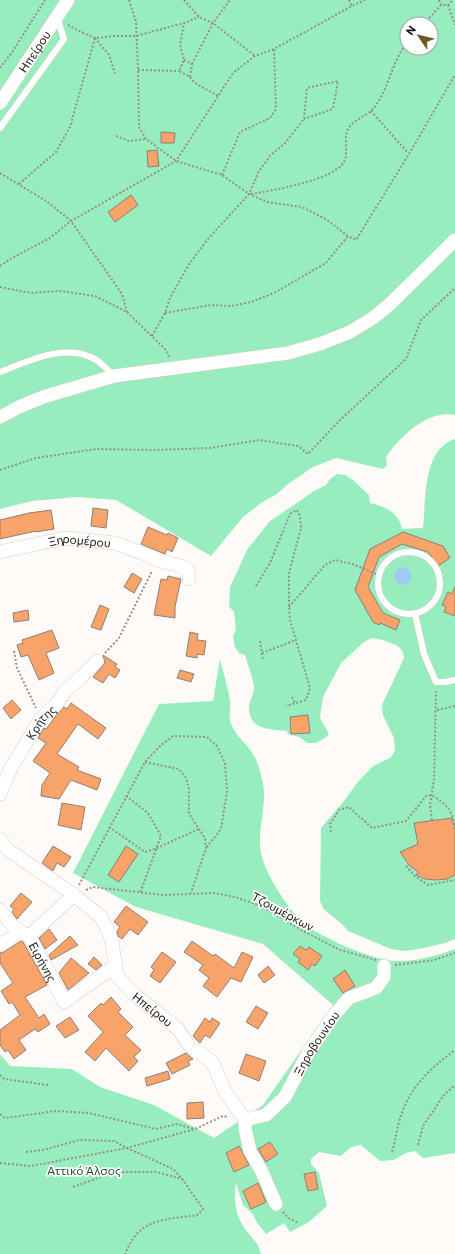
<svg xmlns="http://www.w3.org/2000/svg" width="455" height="1254" font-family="Commissioner,sans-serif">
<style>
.green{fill:#98edbf;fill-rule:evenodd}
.water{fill:#9dcdf4}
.building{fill:#f7a369;stroke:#8e8076}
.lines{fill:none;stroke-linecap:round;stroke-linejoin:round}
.lane-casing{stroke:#decec4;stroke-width:7}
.street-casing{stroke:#decec4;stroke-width:14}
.path{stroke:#95918e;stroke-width:2;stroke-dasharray:2 2;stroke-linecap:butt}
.lane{stroke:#fff;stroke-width:6}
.street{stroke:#fff;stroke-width:13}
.labels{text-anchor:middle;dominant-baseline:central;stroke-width:3.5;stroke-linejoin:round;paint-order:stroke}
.street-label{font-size:12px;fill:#1c1613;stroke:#fff}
.park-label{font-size:12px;fill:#224d37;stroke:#fff}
</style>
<rect width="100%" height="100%" fill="#fdfaf8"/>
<g class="green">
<path d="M0 0H455V415C427 410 401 436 386 457L387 465 383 469 336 458 313 467 288 484 277 494 261 503 243 517 211 556 116 500 78 497 32 501 0 509ZM407 24H431V48H407Z"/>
<path d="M455 439V831L452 818 414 823 418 844 401 852 409 865 418 871 416 875C429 883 442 881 455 875V939L445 943 424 948 405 951 391 949 348 931 342 924 328 913 323 908 320 901 321 828 344 801 357 783 373 766 390 758 395 751 394 738 383 715 382 705 404 658 403 652 398 646 383 640 372 638 364 642 341 663 323 697 321 710 320 718 328 732V736L316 743H307L299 737 288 734 287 731C271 729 249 731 249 707 249 701 254 695 254 689 255 683 247 663 245 655L239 653 235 647 233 637 236 629 234 612 229 606 230 587 247 550 269 522 314 491 326 485 330 479 337 474 345 475 353 480 369 495 370 503C385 506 399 513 402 529L423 528C426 501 422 449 455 439Z"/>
<path d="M220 659C223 672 228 687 230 700 231 708 228 716 231 724 236 737 248 744 254 756 258 762 260 771 262 779 269 805 255 832 262 857 267 876 289 911 304 923 321 938 371 959 393 961 413 962 436 956 455 949V1153L423 1158 415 1151 406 1153 394 1160 380 1161 361 1145 351 1147 341 1156 319 1152 311 1159V1164L319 1173 327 1206 309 1222 290 1232 284 1223 266 1234 257 1223 253 1214 243 1205 236 1183C233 1202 236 1218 248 1233 255 1242 258 1242 261 1254H0V1054L10 1066 72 1069 100 1087 154 1105 214 1138 263 1105 333 1005 263 944 136 907 73 873 159 704 213 701Z"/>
</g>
<circle class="water" cx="403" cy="576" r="9"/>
<g class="building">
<path d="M161 132 175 133 174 143H161Z"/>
<path d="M157 150 159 166 148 167 147 151Z"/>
<path d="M131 195 138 205 115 222 108 212Z"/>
<path d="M93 508 108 510 106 528 91 526Z"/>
<path d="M51 510 54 529 36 532V531L0 539V520L29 513Z"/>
<path d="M148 527 167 535 168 533 178 538 172 552 167 549 165 554 141 544Z"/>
<path d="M403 532 443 546 450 558 438 566 428 552 402 544 379 557 368 587 383 613 400 620 396 630 380 623 379 625 373 622 355 590 370 549Z"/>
<path d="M132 573 142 579 134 593 124 587Z"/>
<path d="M168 576 181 579 175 607V618L154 615 161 579 167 580Z"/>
<path d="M455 586V616L444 612 446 607 442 605 448 592 452 594Z"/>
<path d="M100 605 109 609 101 630 91 627Z"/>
<path d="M28 610 29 620 14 622 13 613Z"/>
<path d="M52 630 59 648 46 653 54 673 39 680 28 655 21 657 17 645 23 643 22 640Z"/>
<path d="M190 632 198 634 197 640 206 641 204 655 197 654V658L186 656Z"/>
<path d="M103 655 117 664 115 667 120 670 115 678 109 674 103 683 93 677 105 663Z"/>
<path d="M180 670 194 674 191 682 177 678Z"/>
<path d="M12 700 21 710 11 719 3 708Z"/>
<path d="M71 703 106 728 98 739 78 724 57 754 79 767 77 770 101 779 97 790 71 780 59 799 41 796 42 785 50 773 33 761 46 743 38 738 44 728 46 729 55 717 64 707 67 709Z"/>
<path d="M308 715 310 733 291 734 290 717Z"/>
<path d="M62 803 85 807 81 830 58 825Z"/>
<path d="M452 818 455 831V875L447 879 435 880 425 879 416 875 418 872 409 865 400 852 418 844 414 823Z"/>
<path d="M53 846 71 857 64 867 57 863 53 871 42 863Z"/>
<path d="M126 846 138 854 119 882 108 875Z"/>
<path d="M21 893 32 902 17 919 12 912 14 909 10 906Z"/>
<path d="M126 906 148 922 138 935 130 929 122 939 118 936 117 931 120 927 114 922Z"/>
<path d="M49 929 57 940 45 949 39 938Z"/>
<path d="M70 936 78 945 51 960 49 955Z"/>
<path d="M21 941 23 942 47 985 25 997 39 1018 44 1014 50 1024 38 1032 35 1029 19 1040 26 1050 14 1059 8 1050 5 1052 0 1045V1030L20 1015 12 1002 9 1004 1 991 13 983 0 963V953L4 952Z"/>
<path d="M192 941 213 956 215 954 234 968 242 952 253 957 241 982 231 978 217 997 203 986 209 978 199 970 203 965 184 952Z"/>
<path d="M300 946 306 950 309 947 322 956 315 966 312 964 308 970 298 962 300 959 293 954Z"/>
<path d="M162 952 176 962 160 983 150 976 154 970 151 967Z"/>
<path d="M94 957 102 965 96 970 88 964Z"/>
<path d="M71 958 89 973 68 990 59 973Z"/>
<path d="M268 966 275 975 264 983 258 975Z"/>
<path d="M345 970 355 986 343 993 333 979Z"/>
<path d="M111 997 121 1009 118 1012 133 1027 125 1035 141 1050 134 1057 138 1061 129 1071 106 1048 95 1061 85 1052 103 1032 88 1016 101 1003 103 1005Z"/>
<path d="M256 1006 268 1013 258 1029 246 1022Z"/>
<path d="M70 1017 79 1030 65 1038 56 1026Z"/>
<path d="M205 1018 210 1022 212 1018 220 1023 210 1038 205 1035 200 1043 193 1036Z"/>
<path d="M186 1053 193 1059 188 1061 190 1065 172 1074 166 1063Z"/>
<path d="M246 1054 266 1061 259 1081 239 1073Z"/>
<path d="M168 1071 170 1079 147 1086 145 1078Z"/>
<path d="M203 1102 204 1118 187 1119V1103Z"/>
<path d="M270 1142 278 1154 266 1162 258 1149Z"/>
<path d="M239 1146 249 1165 234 1172 226 1153Z"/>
<path d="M315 1172 318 1189 308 1191 304 1174Z"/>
<path d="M258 1183 266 1202 251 1209 243 1191Z"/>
</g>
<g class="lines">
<g class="lane-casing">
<g id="lane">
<path d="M0 128 64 39 57 18"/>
<path d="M0 372C29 361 67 341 98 361 103 365 109 371 114 376"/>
<circle cx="409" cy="583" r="31"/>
<path d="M415 614 424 654 436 682H445L455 680"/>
</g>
</g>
<g class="street-casing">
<g id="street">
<path id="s1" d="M0 103 68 0"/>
<path d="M0 417 19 407 43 397 114 376 288 353 320 344 350 332 373 318 390 304 455 240"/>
<path id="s2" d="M0 552 65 538 115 543 150 556 157 560 181 566 188 570 189 579"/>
<path id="s3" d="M0 794 11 768 41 718 56 705 66 690 79 679 97 661"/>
<path id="s4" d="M0 840 7 849 74 895 101 917 108 930 112 942 117 976 134 994 178 1029 188 1044 212 1062 226 1093 245 1120V1128L250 1151 261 1170 276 1204"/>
<path id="s5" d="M0 910 12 925 21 932 29 936 49 972 64 1002 115 966"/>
<path d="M29 936 74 895"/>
<path d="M0 945 21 932"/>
<path id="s6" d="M245 1120 266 1115 285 1097 308 1053 334 1015 349 998 376 988 384 977V966"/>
</g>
</g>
<g class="path">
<path d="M129 0 136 22 138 70 139 127 146 139 176 161 222 175 249 194 267 202 302 207 327 220 348 236 356 240 409 154 455 75"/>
<path d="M184 0 199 17 213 23 255 56"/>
<path d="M349 0 352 6"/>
<path d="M439 0 441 5H448L452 1 451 0"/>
<path d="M448 5 455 25"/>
<path d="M424 24 441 5"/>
<path d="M68 25 81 32 95 38 114 36H136L184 23 199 17"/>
<path d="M95 38 109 55 115 73"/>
<path d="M184 60 192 64 190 77 179 71 184 60 180 45 184 23"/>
<path d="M192 64 213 23 230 0"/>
<path d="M0 68 13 51 45 0"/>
<path d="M138 70 179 71"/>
<path d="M190 77 195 83 218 96"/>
<path d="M371 111 408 153"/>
<path d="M116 136 129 141 146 139"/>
<path d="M0 173 46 201 71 221 122 294 127 312"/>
<path d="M222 175 240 132 270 118 276 109 274 49"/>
<path d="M19 184 56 152 70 127 95 38"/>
<path d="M251 194C270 191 334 180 344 162 349 153 343 138 348 129 353 120 365 117 372 110 389 91 391 62 407 43"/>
<path d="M0 266 12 258 50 238 71 221 176 161 233 73 255 56 274 49 352 6 365 0"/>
<path d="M0 287 31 293 60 291 95 296 127 312 167 351 169 357"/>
<path d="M165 313 211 305 231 306 251 302 274 293 326 263 348 236"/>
<path d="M152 336 165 313 170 298 189 264 208 239 249 194 259 171 270 156 285 143 304 119 307 88 338 81 333 109 304 119"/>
<path d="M0 470 36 458 96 449 153 450 210 448 259 440 298 446 308 454 340 420 406 359 421 320 455 288"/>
<path d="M256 586 270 563 290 514 297 510 300 516 301 528 289 573V607L290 620 310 688 306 700 286 706"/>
<path d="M289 607 325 565 335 560 352 564 379 575"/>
<path d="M260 641 263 660"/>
<path d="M14 651 17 668 36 708"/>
<path d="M105 653 119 638 152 571"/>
<path d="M262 653 296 640"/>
<path d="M292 697 295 703"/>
<path d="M437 710 455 706"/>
<path d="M145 762 179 769 186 778 189 789V814L205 838 206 848 191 893"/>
<path d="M126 796 148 813 161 836 140 893"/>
<path d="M432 820 430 805 434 779 436 691"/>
<path d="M109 827 145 852 157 848 199 829"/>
<path d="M331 832 330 824 339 810 349 807 372 828 406 821 426 796 431 795C447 804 451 809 455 826"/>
<path d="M406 866 415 876 428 885 455 880"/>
<path d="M79 885 145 762 159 747 173 736 207 737 217 746 225 763 227 791 221 829 206 848"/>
<path d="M86 890 93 887 163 895 214 893 235 897 261 906 303 931 340 950 376 960"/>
<path d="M395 965 434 960 455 953"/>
<path d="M0 1075 4 1079 48 1085"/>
<path d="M0 1114 5 1118 56 1111 89 1113 156 1129 177 1124 194 1129"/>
<path d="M418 1145 423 1126 444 1095 455 1085"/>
<path d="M26 1152 43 1150 79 1140 114 1141 127 1148 173 1169 183 1180 203 1209 197 1215C176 1219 151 1217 136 1235 131 1241 128 1247 125 1254"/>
<path d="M392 1152C396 1139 397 1125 402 1113 411 1086 433 1066 455 1050"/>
<path d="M0 1163 31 1166 127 1148 195 1129 223 1116 228 1117"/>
<path d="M73 1187 114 1172H156L182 1179"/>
<path d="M283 1212 288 1218 299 1223"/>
</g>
<use href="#lane" class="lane"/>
<use href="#street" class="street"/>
</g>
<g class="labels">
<g class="street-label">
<text stroke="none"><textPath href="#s1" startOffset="62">Ηπείρου</textPath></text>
<text stroke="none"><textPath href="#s2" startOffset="81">Ξηρομέρου</textPath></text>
<text stroke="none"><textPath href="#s3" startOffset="83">Κρήτης</textPath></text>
<text transform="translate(283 911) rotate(28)">Τζουμέρκων</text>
<text stroke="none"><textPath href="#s5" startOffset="69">Ειρήνης</textPath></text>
<text stroke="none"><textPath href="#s4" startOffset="238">Ηπείρου</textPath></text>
<text stroke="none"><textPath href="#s6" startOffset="110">Ξηροβουνίου</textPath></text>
</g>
<g class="park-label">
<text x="84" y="1170">Αττικό Άλσος</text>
</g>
</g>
<g transform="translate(419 36) rotate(305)"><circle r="19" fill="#ffffff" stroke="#a4a2a1"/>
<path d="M0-3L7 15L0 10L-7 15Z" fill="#6d5a29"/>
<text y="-6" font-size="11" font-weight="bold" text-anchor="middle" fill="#1c1613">N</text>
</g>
</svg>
